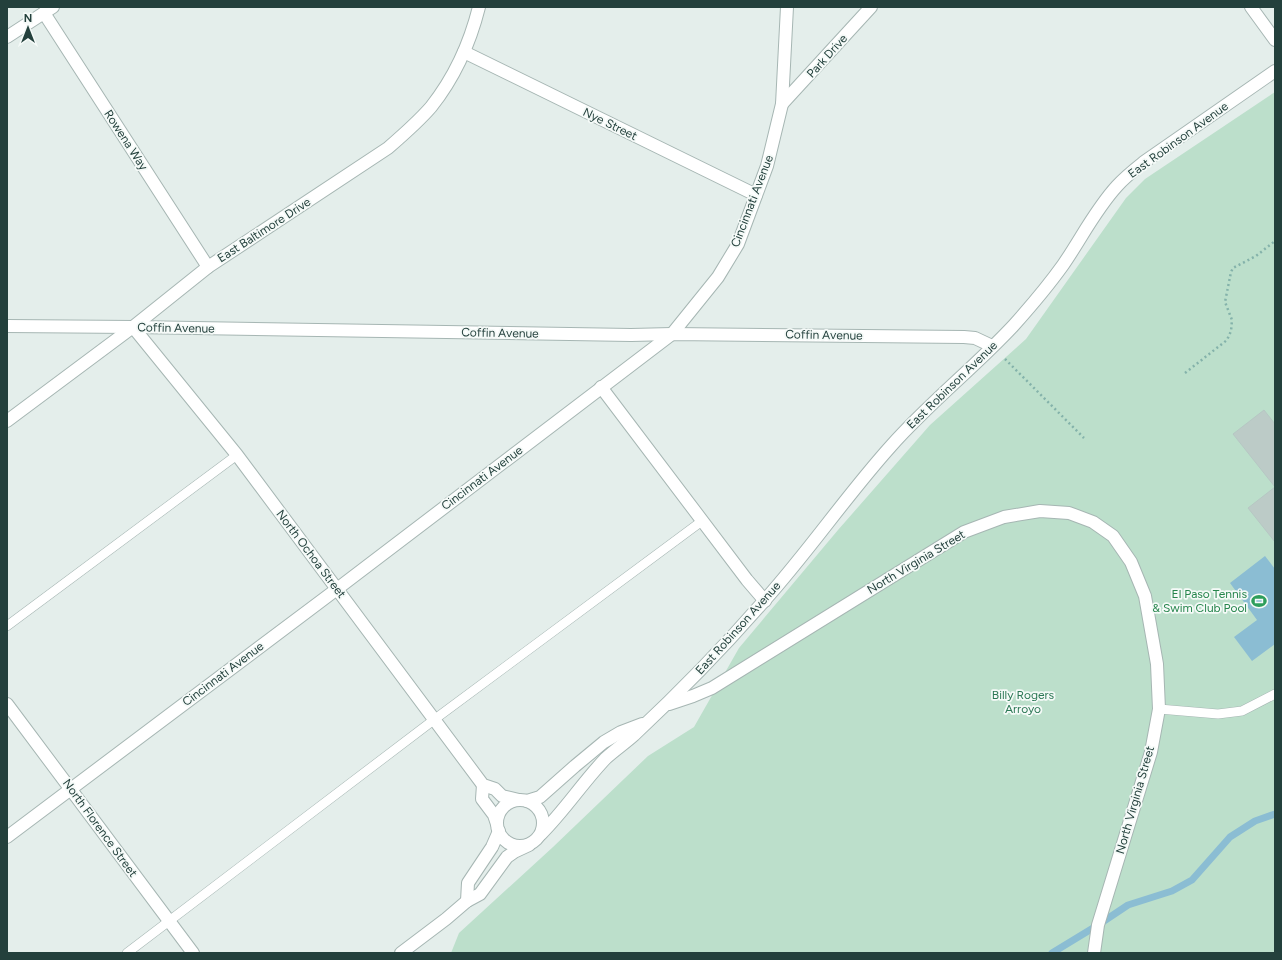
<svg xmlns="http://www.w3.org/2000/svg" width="1282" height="960" font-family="Figtree,sans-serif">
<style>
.green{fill:#bcdfcb}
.water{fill:#8bbdd3}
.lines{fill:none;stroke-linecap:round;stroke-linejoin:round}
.stream{stroke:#8bbdd3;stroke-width:7}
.building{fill:#bccbc7;stroke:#b6c7c3}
.service-casing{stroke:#a6b6b3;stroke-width:10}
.minor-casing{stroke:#a6b6b3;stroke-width:14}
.path{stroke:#84b2aa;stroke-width:2.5;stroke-dasharray:2 3;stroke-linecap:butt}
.service{stroke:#fff;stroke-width:9}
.minor{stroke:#fff;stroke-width:12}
.labels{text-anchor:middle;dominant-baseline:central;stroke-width:3.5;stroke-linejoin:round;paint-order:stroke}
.street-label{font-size:12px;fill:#23403c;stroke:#f5faf8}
.leisure-label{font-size:12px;fill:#27864d;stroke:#f5faf8;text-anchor:end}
.park-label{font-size:12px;fill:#2c7855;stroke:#f5faf8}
</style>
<rect width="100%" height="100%" fill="#e4eeeb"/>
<path class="green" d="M1275 92V953H451L459 933 553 847 648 756 694 727 739 648 838 530 930 425 1026 339 1126 198 1145 179Z"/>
<path class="water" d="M1265 556 1275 569V644L1252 661 1234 637 1257 620 1230 583Z"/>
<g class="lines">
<path class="stream" d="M1052 953 1098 925 1128 905 1172 891 1192 880 1230 837 1255 821 1275 814"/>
</g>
<path class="building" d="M1264 410 1275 424V542L1248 508 1275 487 1233 434Z"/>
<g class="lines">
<g class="service-casing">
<g id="service">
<path d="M7 626 237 455"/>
<path d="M1159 709 1218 714 1242 711 1275 694"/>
<path d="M127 953 435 719 702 521"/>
</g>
</g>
<g class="minor-casing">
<g id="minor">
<path d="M1251 7 1275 40"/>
<path d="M44 13 208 267"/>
<path d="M7 37 53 7"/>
<path d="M464 52 756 195"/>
<path d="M782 104 871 7"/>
<path d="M7 326 133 327 631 335 672 334 964 337 975 338 992 346"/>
<path d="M133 327 237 455 483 785 495 789 502 796 519 800"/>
<path d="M601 387 747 580 765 601"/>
<path d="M7 421 133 327 208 267 388 148C403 135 418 122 431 107 454 78 470 43 479 7"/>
<path d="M7 704 193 953"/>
<path d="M669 704 693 696 712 688 964 532 1004 517 1040 511 1069 513 1093 522 1113 536 1131 562 1145 596 1157 664 1159 709 1151 752 1098 925 1094 953"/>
<path d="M483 785 482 799 494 815 497 824"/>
<circle cx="520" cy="823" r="23"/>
<path d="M527 801 540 797 575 766 604 742 621 732 642 724"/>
<path d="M541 834C565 810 583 782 606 758 615 750 625 743 634 735 679 693 723 648 764 601 809 551 846 496 891 446 929 403 975 367 1014 325 1031 306 1048 286 1063 265 1081 239 1095 210 1117 186 1125 177 1134 170 1144 162L1275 71"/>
<path d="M7 837 337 589 672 334 718 277 738 244 767 166 782 104 787 7"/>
<path d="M467 901 468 883 492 847 499 831"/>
<path d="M401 953 446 919 467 901 480 894 507 857 514 852 529 845"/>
</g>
</g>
<g class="path">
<path d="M1005 359 1084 438"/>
<path d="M1185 373 1227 340 1231 331 1232 320 1225 302 1231 272 1233 268 1256 256 1275 241"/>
</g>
<use href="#service" class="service"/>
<use href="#minor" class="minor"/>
</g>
<defs>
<g id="stadium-bare" transform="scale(1.2)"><path d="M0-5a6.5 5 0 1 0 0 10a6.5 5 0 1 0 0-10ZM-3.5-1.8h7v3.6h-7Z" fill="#2e9e5b" stroke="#f5faf8" stroke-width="2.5" paint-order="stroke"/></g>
</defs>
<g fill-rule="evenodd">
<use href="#stadium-bare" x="1259" y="601"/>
</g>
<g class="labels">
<g class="street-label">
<text transform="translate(827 56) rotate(-48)">Park Drive</text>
<text transform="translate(610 124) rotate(26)">Nye Street</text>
<text transform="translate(126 140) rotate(57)">Rowena Way</text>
<text transform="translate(1178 140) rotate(-36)">East Robinson Avenue</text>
<text transform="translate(752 201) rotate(-69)">Cincinnati Avenue</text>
<text transform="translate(264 230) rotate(-33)">East Baltimore Drive</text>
<text transform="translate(176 328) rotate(1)">Coffin Avenue</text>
<text transform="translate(500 333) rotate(1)">Coffin Avenue</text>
<text transform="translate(824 335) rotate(1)">Coffin Avenue</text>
<text transform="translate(952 385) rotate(-44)">East Robinson Avenue</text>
<text transform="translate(482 478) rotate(-37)">Cincinnati Avenue</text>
<text transform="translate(311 554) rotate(53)">North Ochoa Street</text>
<text transform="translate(916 562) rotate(-31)">North Virginia Street</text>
<text transform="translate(738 628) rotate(-48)">East Robinson Avenue</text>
<text transform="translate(223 674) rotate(-37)">Cincinnati Avenue</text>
<text transform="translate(1135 800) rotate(-74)">North Virginia Street</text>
<text transform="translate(100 828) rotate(54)">North Florence Street</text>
</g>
<g class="leisure-label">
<text x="1247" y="594">El Paso Tennis<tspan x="1247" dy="14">&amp; Swim Club Pool</tspan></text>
</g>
<g class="park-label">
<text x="1023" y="695">Billy Rogers<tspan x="1023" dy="14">Arroyo</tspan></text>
</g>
</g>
<rect width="1282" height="960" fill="none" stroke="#23403c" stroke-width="16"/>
<g transform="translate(28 28)" stroke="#f5faf8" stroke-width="3" paint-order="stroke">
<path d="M0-3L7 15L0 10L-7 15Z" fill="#23403c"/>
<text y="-6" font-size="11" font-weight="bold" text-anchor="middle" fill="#23403c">N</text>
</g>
</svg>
